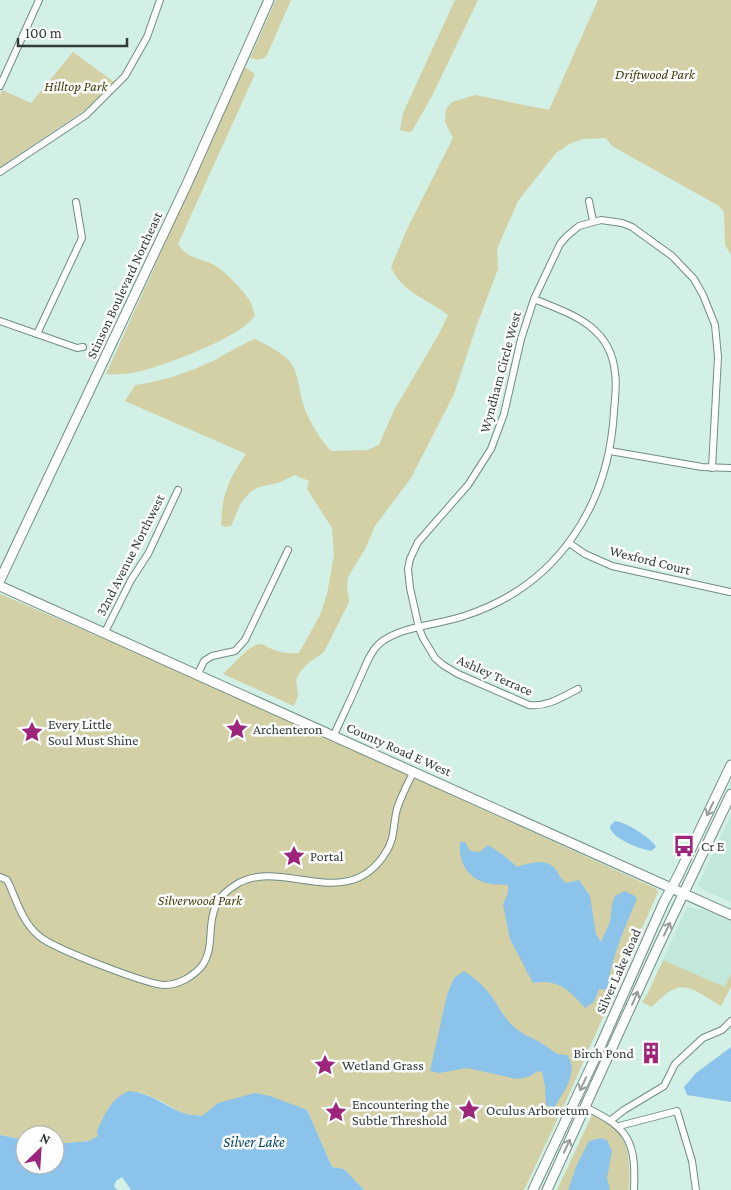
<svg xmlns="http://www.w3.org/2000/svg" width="731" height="1190" font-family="'Crimson Pro',serif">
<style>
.built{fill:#c1e8da}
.green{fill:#d2d0a4}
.water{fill:#8cc3eb}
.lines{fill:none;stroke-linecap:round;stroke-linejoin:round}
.minor-casing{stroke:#708c83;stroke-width:8}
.tertiary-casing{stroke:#708c83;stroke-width:11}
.secondary-casing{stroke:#708c83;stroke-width:11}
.minor{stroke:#fff;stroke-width:6}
.tertiary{stroke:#fff;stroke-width:9}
.secondary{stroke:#fff;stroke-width:9}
.oneway{stroke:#989e9c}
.labels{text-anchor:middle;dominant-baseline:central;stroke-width:5;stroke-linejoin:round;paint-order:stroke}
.park-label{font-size:14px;font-style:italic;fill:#403d0c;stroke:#fff}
.street-label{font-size:14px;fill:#303c38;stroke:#fff}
.poi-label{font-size:14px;fill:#303c38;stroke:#fff;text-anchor:start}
.water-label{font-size:15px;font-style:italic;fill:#00476d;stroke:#fff}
</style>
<rect width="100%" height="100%" fill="#d2f0e6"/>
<g class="built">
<path d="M731 815V902L702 889 698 885Z"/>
<path d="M687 907 706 911 731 922V974L725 987 663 960Z"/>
</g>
<g class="green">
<path d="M276 0H291L267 55C262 61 257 60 250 58Z"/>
<path d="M455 0H478L432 96 412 131 409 132 400 130 403 113Z"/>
<path d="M598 0H731V255L725 245 724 212 719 206 612 146 606 138 584 139 571 143 556 153 518 201 497 249 498 269 475 330 454 394 411 478 375 526 365 549 348 577 347 586 349 602 324 652 307 664 300 672 296 680 298 696 294 706 223 674C231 667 250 643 261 644 264 644 268 648 272 649 280 653 290 654 299 653L320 615 327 594 334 555 332 528 307 489 309 481 295 475 278 483 259 487 250 492 241 503 231 526 224 527 221 525C223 491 228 481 246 454L125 401 135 385C159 382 184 374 206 364 223 357 237 346 255 339 267 345 282 352 291 363 298 373 299 388 302 400 306 416 320 440 331 451L367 450 379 445 394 410 439 334 448 315C429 300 400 291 391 267L408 227 453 138 445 122 446 109 452 102 475 95 549 110Z"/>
<path d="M73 52 114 82 84 111 0 167V96L2 90 31 103Z"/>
<path d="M245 67 255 74 178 244C188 260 199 257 214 265 224 270 244 291 250 301 252 305 253 311 255 315 245 336 161 367 137 372 126 374 117 375 106 374Z"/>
<path d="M0 594C220 687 437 789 655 888L658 892 567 1099 524 1190H364L344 1169 332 1167 307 1110 218 1103 203 1116 184 1114 161 1101 140 1092 98 1136 89 1141 55 1144V1135H25V1140L0 1135Z"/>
<path d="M663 960 725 987 731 974V987L721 1006C689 987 682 975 652 1007L642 1002 648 993Z"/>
<path d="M592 1115C630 1129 630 1155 629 1190H557Z"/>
</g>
<g class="water">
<path d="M615 821C624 821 653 839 656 847L651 851C640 849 610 838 610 826Z"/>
<path d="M460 842H465L470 851 480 852 488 845C499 852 508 858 517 867 531 863 546 857 556 870 560 876 561 879 566 883L579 880 590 896 596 934 601 942 610 922 612 904 615 896 625 891 635 896 637 899C628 920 606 969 609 990L599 989 594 1002 585 1008C570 991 558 978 533 983L510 939 503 904 508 893V885C502 884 497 885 492 884 469 881 458 864 460 842Z"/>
<path d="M464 971C475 978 484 986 492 997 499 1007 504 1018 513 1026 521 1034 533 1038 543 1044 553 1050 554 1055 567 1055 580 1072 563 1092 554 1108L546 1105 545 1086 542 1072 538 1071 528 1077 517 1079 467 1068 439 1073 430 1071 447 995 454 978Z"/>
<path d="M731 1047V1102L687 1095 684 1087 696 1073Z"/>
<path d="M129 1091C151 1093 163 1105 183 1113 189 1115 196 1115 202 1116L218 1103 255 1093 270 1096 307 1110 332 1167 344 1169 364 1190H131L122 1177 116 1181 114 1186 117 1190H0V1135L25 1140V1165H55V1144L89 1141 98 1136 97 1131C105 1114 111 1098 129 1091Z"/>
<path d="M601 1138 607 1140 612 1151 607 1178 610 1190H568L576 1167 589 1141Z"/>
</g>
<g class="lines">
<g class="minor-casing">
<g id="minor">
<path d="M0 86 39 0"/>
<path d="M0 172 86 115 125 76 147 37 160 0"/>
<path d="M589 201 593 221"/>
<path d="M0 321 77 348 83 347"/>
<path d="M37 334 82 238 76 202"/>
<path d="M610 451 702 467 731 468"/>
<path d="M569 543 585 554 612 566 730 592"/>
<path d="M105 632 131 580 148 554 178 490"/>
<path d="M197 676 204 661 212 656 235 651 245 640 288 550"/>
<path d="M578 689C562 697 548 707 529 705L458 674 443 665 435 658 423 638 419 628 410 588 408 569 410 559 418 542 468 485 491 449 504 414 521 339 534 299 560 244 567 236 579 226 601 220 622 223 632 227 672 256 694 279 703 295 715 325 718 357 712 468"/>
<path d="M334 735C342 717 351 699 359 680 365 668 369 653 379 644 399 626 439 625 464 616 558 586 609 505 614 411 615 398 617 385 615 373 611 326 571 314 534 299"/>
<path d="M0 877 7 880 9 884C17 902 23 923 39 936 52 948 148 985 165 985 178 985 192 977 201 967 221 942 196 908 237 884 282 857 348 915 386 852 395 839 393 824 397 809 401 796 408 783 414 771"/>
<path d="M585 1107C629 1128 636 1141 634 1190"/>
<path d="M611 1120 624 1110 664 1086 675 1064 703 1038 722 1030 731 1021"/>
<path d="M619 1126 677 1111 692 1161 696 1190"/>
</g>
</g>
<g class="tertiary-casing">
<g id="tertiary">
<path d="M0 580 187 184 269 0"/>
<path d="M0 586 731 915"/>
</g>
</g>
<g class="secondary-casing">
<g id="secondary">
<path d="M533 1190 596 1056 664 902 678 876 731 765"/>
<path d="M547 1190 657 949 731 794"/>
</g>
</g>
<use href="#minor" class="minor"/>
<use href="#tertiary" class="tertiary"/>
<use href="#secondary" class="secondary"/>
</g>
<defs><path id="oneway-shaft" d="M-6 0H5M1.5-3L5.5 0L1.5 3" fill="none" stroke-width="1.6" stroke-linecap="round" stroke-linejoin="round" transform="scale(1.25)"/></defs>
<g class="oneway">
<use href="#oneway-shaft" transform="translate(710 809) rotate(116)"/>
<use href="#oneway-shaft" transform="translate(667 929) rotate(-65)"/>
<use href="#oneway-shaft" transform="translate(635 998) rotate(-66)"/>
<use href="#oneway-shaft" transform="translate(583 1084) rotate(115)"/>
<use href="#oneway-shaft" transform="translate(567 1146) rotate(-65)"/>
</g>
<defs>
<g id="sight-bare" transform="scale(1.725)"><path d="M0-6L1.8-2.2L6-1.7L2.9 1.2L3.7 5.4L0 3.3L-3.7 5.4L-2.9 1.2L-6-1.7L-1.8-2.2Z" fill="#9e257c" stroke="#fff" stroke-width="2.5" paint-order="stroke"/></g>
<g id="bus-bare" transform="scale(1.725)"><path d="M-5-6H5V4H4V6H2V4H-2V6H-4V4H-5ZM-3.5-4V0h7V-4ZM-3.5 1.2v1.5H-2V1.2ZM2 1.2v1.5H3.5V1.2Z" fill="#9e257c" stroke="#fff" stroke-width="2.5" paint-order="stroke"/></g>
<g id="building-bare" transform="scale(1.725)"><path d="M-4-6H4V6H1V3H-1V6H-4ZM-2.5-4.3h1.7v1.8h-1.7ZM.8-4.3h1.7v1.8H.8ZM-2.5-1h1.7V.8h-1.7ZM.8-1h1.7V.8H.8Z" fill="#9e257c" stroke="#fff" stroke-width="2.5" paint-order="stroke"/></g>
</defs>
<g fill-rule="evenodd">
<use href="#sight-bare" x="237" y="729"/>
<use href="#sight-bare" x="32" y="732"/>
<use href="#bus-bare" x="684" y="846"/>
<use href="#sight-bare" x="294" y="856"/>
<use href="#building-bare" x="651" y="1053"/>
<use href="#sight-bare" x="325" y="1065"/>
<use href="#sight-bare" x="469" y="1110"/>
<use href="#sight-bare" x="336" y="1112"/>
</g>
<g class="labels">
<g class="park-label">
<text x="655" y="74">Driftwood Park</text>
<text x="76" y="86">Hilltop Park</text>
<text x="200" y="900">Silverwood Park</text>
</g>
<g class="street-label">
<text transform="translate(124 285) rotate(-65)">Stinson Boulevard Northeast</text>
<text transform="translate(500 372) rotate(-75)">Wyndham Circle West</text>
<text transform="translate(130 555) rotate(-63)">32nd Avenue Northwest</text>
<text transform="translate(650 560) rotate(14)">Wexford Court</text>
<text transform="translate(495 675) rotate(24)">Ashley Terrace</text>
<text transform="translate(399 749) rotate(24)">County Road E West</text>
<text transform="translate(618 971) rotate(-66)">Silver Lake Road</text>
</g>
<g class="poi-label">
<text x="48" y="724">Every Little<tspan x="48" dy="16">Soul Must Shine</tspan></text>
<text x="253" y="729">Archenteron</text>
<text x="701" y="846">Cr E</text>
<text x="310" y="856">Portal</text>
<text x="634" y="1053" text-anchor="end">Birch Pond</text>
<text x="342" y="1065">Wetland Grass</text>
<text x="352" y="1104">Encountering the<tspan x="352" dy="16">Subtle Threshold</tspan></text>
<text x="486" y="1110">Oculus Arboretum</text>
</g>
<g class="water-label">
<text x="254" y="1142">Silver Lake</text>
</g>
</g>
<g transform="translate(40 1150) rotate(25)"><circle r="24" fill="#ffffff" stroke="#acb1af"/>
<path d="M0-4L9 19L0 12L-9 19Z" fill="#9e257c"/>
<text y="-8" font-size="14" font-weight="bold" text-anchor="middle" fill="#303c38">N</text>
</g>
<path d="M18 38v8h109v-8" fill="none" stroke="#303c38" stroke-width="2.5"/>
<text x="25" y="38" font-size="15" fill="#303c38" stroke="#ffffff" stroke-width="4" paint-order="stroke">100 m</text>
</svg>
